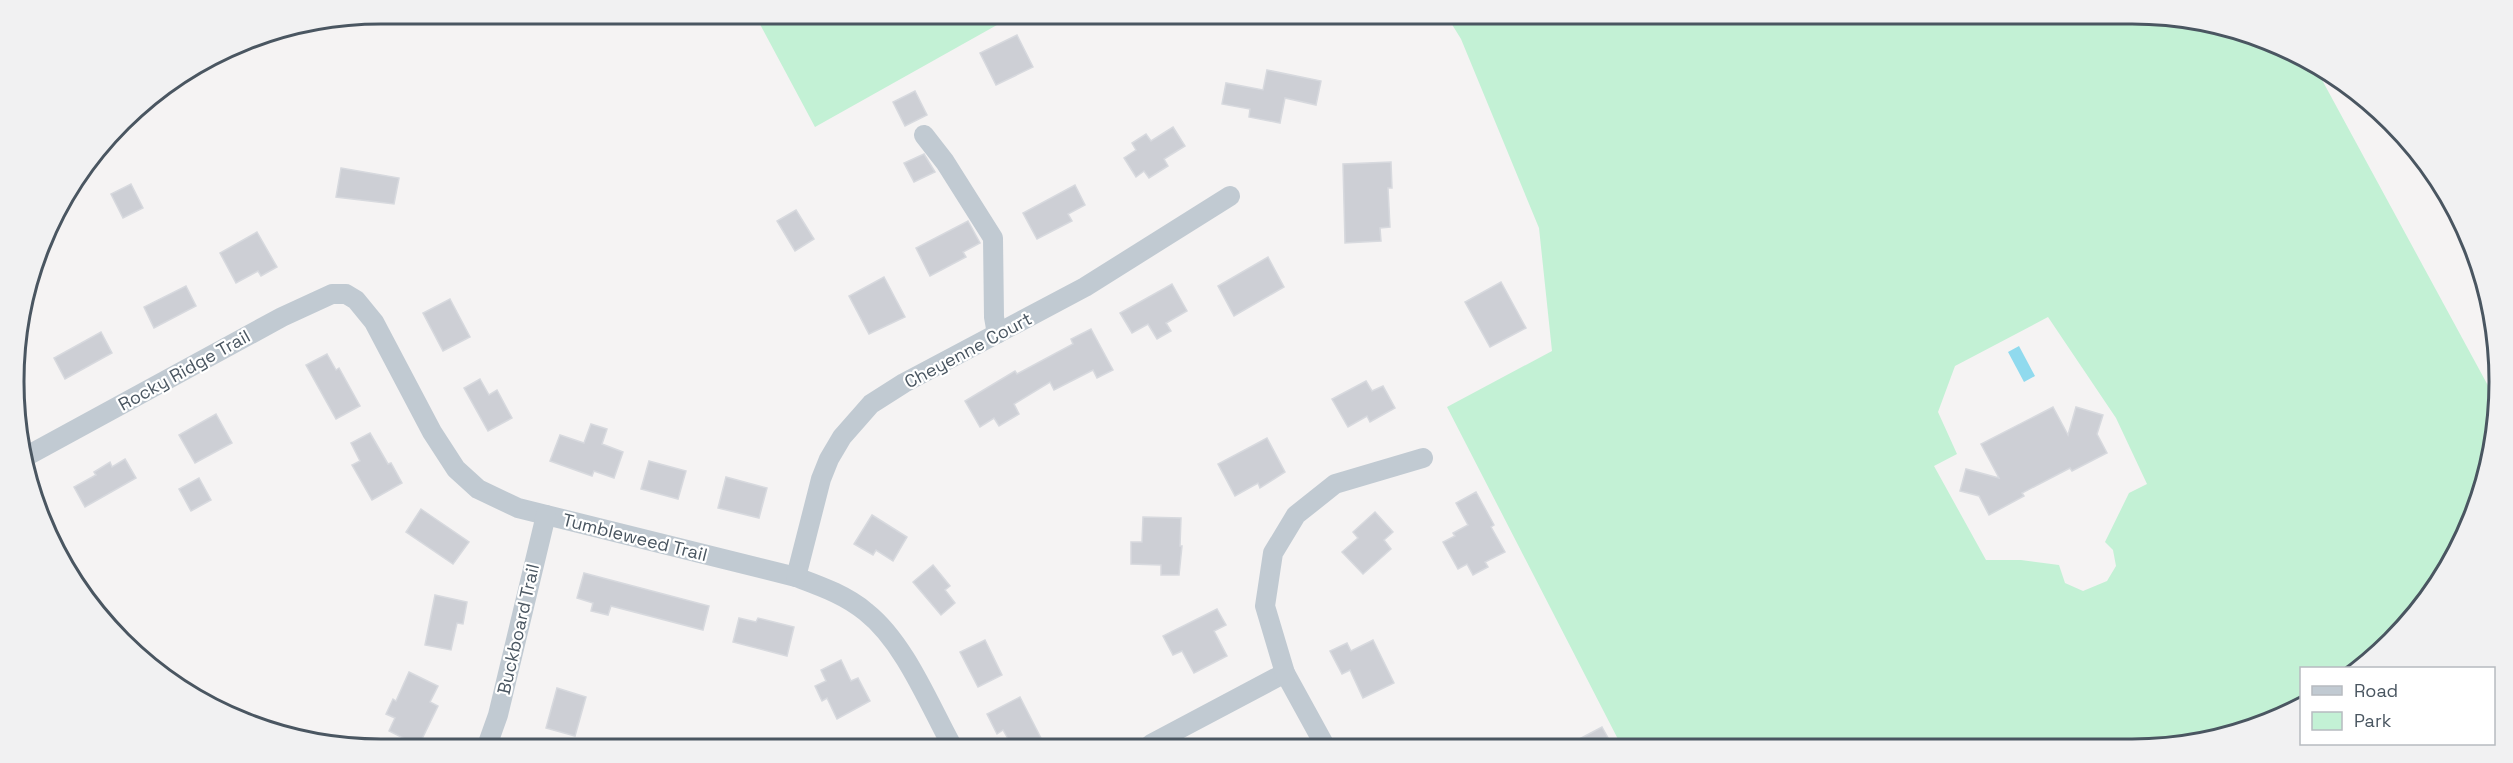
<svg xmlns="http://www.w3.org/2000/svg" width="2513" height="763" font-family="'Space Grotesk',sans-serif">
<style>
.green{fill:#c3f1d5;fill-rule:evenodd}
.water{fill:#90daee}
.building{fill:#cdcfd5;stroke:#d7d9de;stroke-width:1.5}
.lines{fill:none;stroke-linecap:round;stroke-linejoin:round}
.minor{stroke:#c1cad2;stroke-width:20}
.labels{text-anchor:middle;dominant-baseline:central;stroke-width:4.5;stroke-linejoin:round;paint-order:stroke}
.street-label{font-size:18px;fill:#4a5661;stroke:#fff}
.rim{fill:none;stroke:#4a5661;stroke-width:3}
</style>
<rect width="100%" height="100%" fill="#f5f3f3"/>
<g class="green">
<path d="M755 15 1012 16H1013L815 127Z"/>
<path d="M1448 18 2204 21 2315 67 2492 393V454L2450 565 2374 658 2359 668H2302L2301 707 2294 712 2180 746 1621 745 1447 407 1552 351 1539 228 1461 39ZM2048 317 2116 418 2147 484 2129 493 2105 542 2113 550 2116 566 2107 581 2083 591 2065 583 2059 565 2021 560H1986L1934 466 1957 454 1938 412 1955 366Z"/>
</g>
<path class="water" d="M2019 346 2035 376 2024 382 2008 352Z"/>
<g class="building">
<path d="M1017 35 1033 67 996 85 980 53Z"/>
<path d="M1267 70 1321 81 1316 105 1285 98 1280 123 1249 117 1250 109 1222 104 1226 83 1263 90Z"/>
<path d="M915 91 927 115 905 126 893 102Z"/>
<path d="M1173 127 1185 146 1164 159 1168 166 1149 178 1144 171 1136 177 1124 158 1136 150 1132 143 1146 134 1151 141Z"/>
<path d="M924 154 935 172 914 182 904 163Z"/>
<path d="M1391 162 1392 188H1388L1390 227 1380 228 1381 241 1345 243 1343 164Z"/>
<path d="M341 168 399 178 394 204 336 197Z"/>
<path d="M131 184 143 208 123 218 111 194Z"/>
<path d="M1075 185 1085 205 1068 214 1072 221 1037 239 1023 213Z"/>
<path d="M796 210 814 239 795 251 777 221Z"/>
<path d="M968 221 980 243 963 252 966 257 930 276 916 248Z"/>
<path d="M257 232 277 267 261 276 258 271 236 283 220 253Z"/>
<path d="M1268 257 1284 287 1234 316 1218 286Z"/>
<path d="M884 277 905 317 869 334 849 296Z"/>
<path d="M1501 282 1526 328 1490 347 1465 302Z"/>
<path d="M1172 284 1187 311 1166 323 1171 331 1157 339 1148 324 1132 333 1120 313Z"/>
<path d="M186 286 196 306 154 328 144 307Z"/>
<path d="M450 299 470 337 443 351 423 313Z"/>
<path d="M1091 329 1113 370 1097 378 1093 370 1054 390 1050 382 1014 404 1019 414 999 426 994 418 980 427 965 401 1015 371 1017 374 1073 344 1071 339Z"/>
<path d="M101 332 112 353 65 379 54 358Z"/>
<path d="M327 354 336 370 339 368 360 406 336 419 306 365Z"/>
<path d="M480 379 489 395 497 390 512 418 488 431 464 388Z"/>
<path d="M1366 381 1372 391 1383 386 1395 408 1370 422 1367 416 1348 427 1332 399Z"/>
<path d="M2053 407 2068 435 2076 407 2103 415 2097 434 2107 453 2072 471 2070 468 2022 493 2024 496 1989 515 1979 496 1960 491 1966 469 1999 478 1981 444Z"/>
<path d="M216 414 232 443 195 463 179 435Z"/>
<path d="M591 424 607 429 602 444 623 452 614 478 594 471 592 476 550 461 560 435 584 443Z"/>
<path d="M370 433 388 464 391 463 402 483 372 500 352 465 360 461 351 443Z"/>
<path d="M1267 438 1285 472 1260 488 1258 483 1235 496 1218 464Z"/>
<path d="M125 459 136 478 85 507 74 487 96 475 94 472 110 462 112 467Z"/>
<path d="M649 461 686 471 678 499 641 489Z"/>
<path d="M726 477 767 488 759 518 718 508Z"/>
<path d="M199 478 211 500 191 511 179 489Z"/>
<path d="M1476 492 1494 525 1491 527 1505 552 1485 562 1488 567 1473 575 1467 564 1458 569 1443 542 1455 536 1453 533 1468 525 1456 503Z"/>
<path d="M421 509 469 542 453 564 406 532Z"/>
<path d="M1375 512 1393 532 1384 540 1391 549 1363 574 1342 552 1358 538 1353 532Z"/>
<path d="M872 515 907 537 893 561 876 550 873 555 854 544Z"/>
<path d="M1143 517 1181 518 1180 546H1182L1179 575H1161V565L1131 564V542H1142Z"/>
<path d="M933 565 950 586 945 590 955 603 941 615 913 582Z"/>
<path d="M584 573 709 606 703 630 611 606 608 615 591 611 593 603 577 598Z"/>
<path d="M435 595 467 602 463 624 457 623 451 650 425 645Z"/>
<path d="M1217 609 1226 625 1214 631 1227 656 1194 673 1182 651 1173 655 1163 636Z"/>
<path d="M739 618 756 622 758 618 794 627 787 656 733 642Z"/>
<path d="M985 640 1002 675 978 687 960 652Z"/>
<path d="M1373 640 1394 683 1363 698 1350 670 1342 674 1330 651 1347 643 1351 651Z"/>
<path d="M841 660 851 681 858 678 870 701 837 719 827 698 822 701 815 686 826 681 821 670Z"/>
<path d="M409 672 438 686 430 702 438 706 420 743H413L389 731 395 718 386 714 393 699 396 701Z"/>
<path d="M557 688 586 697 575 736 546 728Z"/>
<path d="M1020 697 1044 744H1011L1003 730 997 734 987 714Z"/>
<path d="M1602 727 1612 745H1568Z"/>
</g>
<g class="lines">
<g class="minor">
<path d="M924 135 945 162 993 238 994 317 997 334"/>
<path d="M25 457 282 317 332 294H346L356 300 374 322 432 432 456 469 478 489 518 508 796 577C820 586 846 595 866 612 904 642 928 702 951 744"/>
<path d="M796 577 821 479 829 459 842 437 871 404 904 383 1085 287 1230 196"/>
<path d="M488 743 498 715 546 515"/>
<path d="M1151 744 1285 673"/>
<path d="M1324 744 1285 673 1265 606 1273 553 1296 515 1335 484 1423 458"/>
</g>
</g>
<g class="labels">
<g class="street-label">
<text transform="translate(968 350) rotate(-28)">Cheyenne Court</text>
<text transform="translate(184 370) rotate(-29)">Rocky Ridge Trail</text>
<text transform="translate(635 537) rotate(14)">Tumbleweed Trail</text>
<text transform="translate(518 629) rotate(-77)">Buckboard Trail</text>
</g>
</g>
<path d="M0 0H2513V763H0ZM381 24H2132A357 357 0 0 1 2489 381V382A357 357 0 0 1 2132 739H381A357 357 0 0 1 24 382V381A357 357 0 0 1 381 24Z" fill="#f1f1f2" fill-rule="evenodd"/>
<path class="rim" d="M381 24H2132A357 357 0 0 1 2489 381V382A357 357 0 0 1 2132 739H381A357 357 0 0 1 24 382V381A357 357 0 0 1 381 24Z"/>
<rect x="2300" y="667" width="195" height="78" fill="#ffffff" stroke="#b7bbc0" stroke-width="1.5"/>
<rect x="2312" y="686" width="30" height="9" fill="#c1cad2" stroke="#b7bbc0" stroke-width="1.5"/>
<text x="2354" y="697" font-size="18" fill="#4a5661">Road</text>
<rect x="2312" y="712" width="30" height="18" fill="#c3f1d5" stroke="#b7bbc0" stroke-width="1.5"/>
<text x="2354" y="727" font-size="18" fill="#4a5661">Park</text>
</svg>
